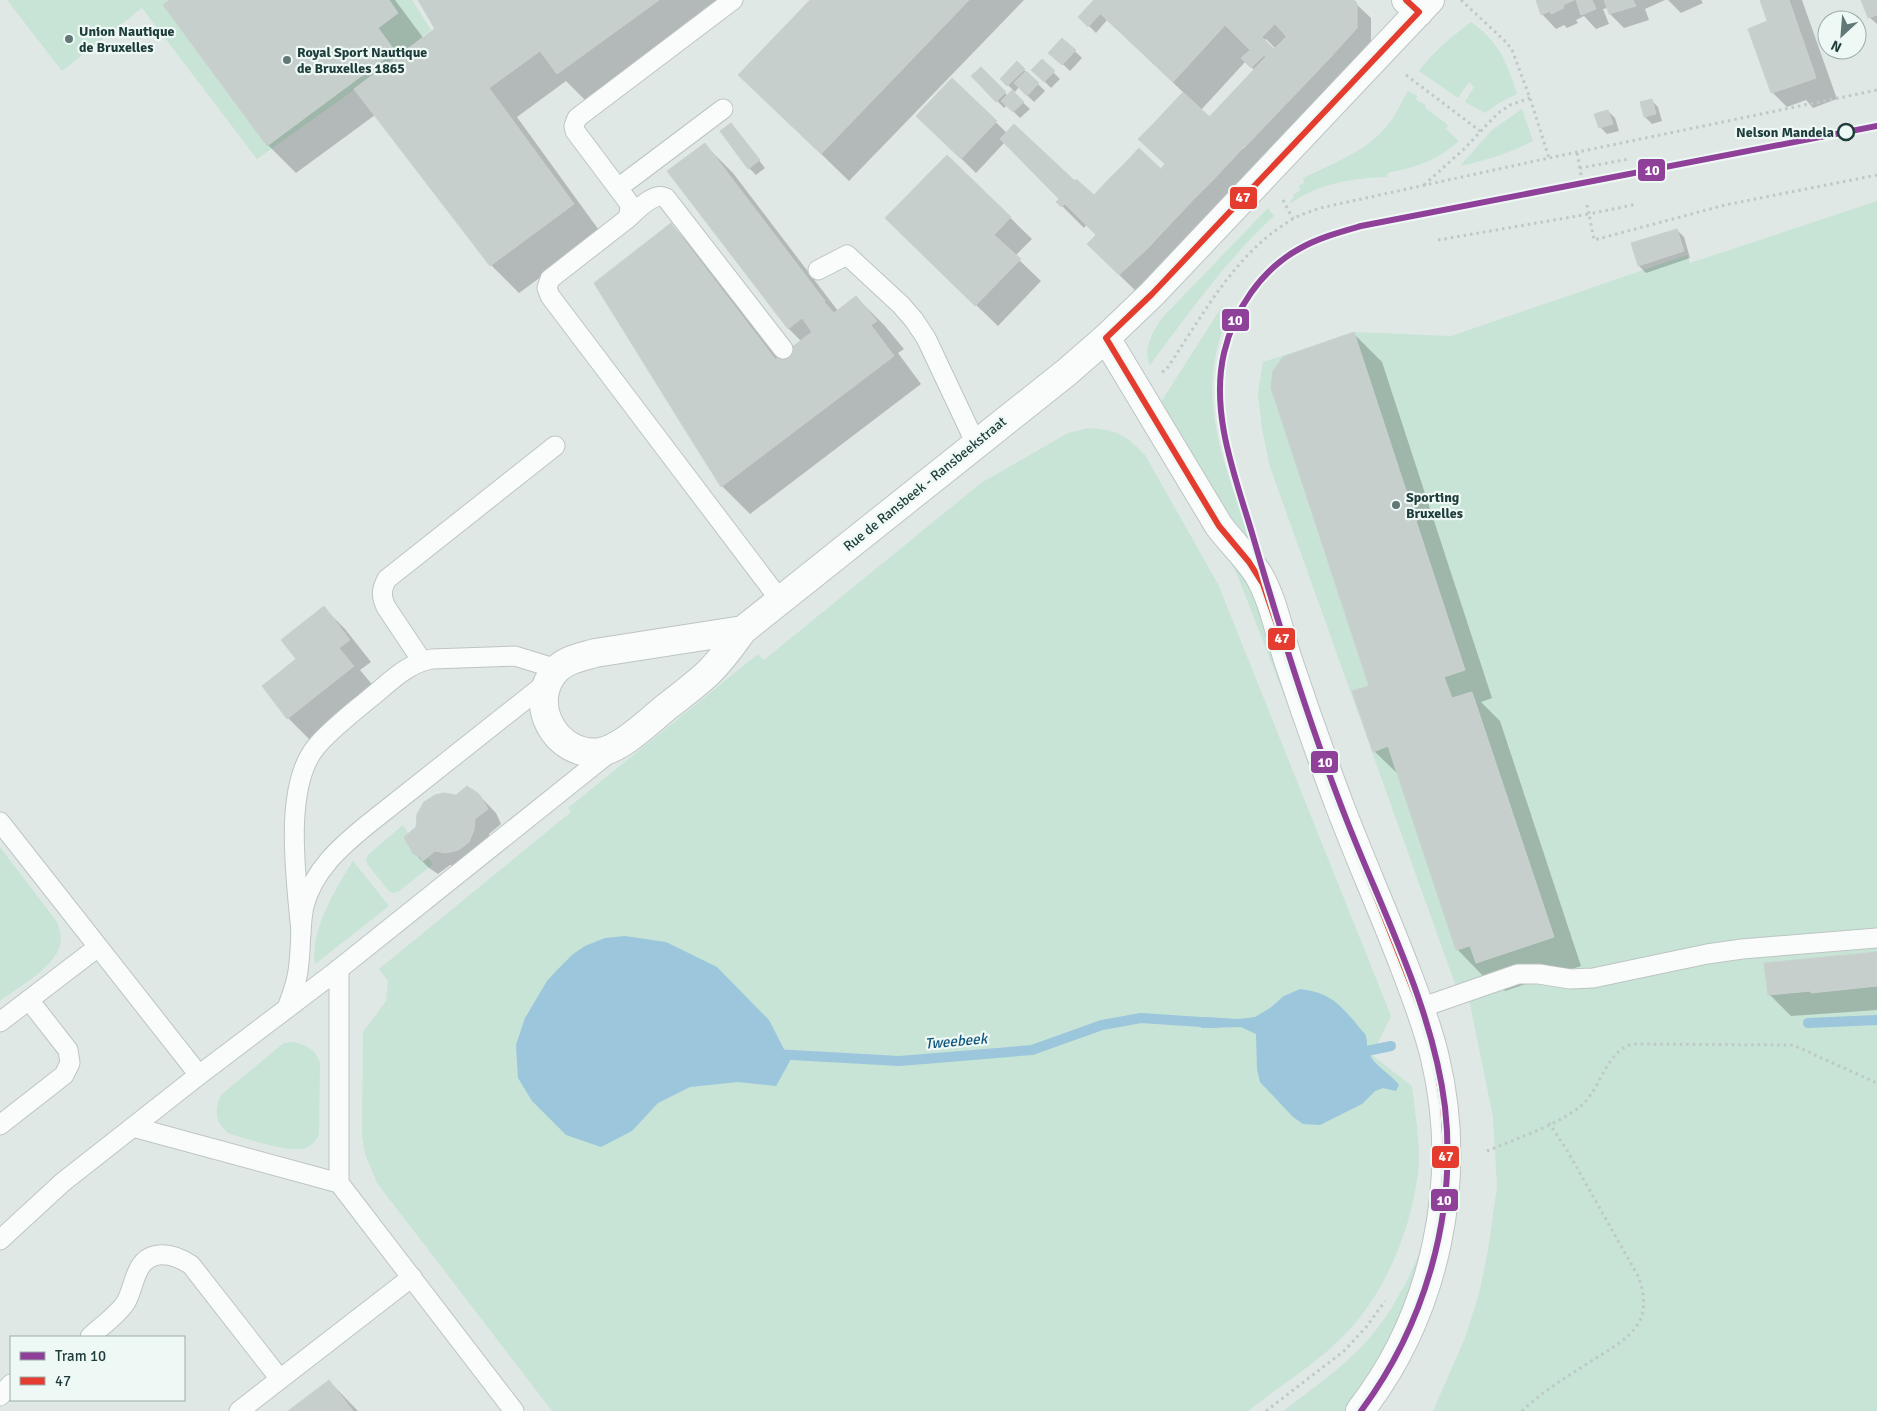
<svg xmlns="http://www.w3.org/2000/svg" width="1877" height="1411" font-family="Signika,sans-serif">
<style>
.green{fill:#c7e4d6}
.water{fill:#9bc6dc}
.shadow{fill:#0003;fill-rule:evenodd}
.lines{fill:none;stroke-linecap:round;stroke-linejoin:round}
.stream{stroke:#9bc6dc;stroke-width:10}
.building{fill:#c7cfcd;stroke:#c9d1cf}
.lane-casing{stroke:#bdc5c3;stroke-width:21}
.street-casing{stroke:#bdc5c3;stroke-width:30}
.secondary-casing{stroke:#bcc6c4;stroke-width:30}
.path{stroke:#bec9c7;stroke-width:3;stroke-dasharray:2.5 4;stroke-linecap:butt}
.lane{stroke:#fafcfb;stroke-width:19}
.street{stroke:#fafcfb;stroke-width:28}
.secondary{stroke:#fafcfb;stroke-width:28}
.bus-1-casing{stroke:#eef8f5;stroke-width:10}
.bus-1{stroke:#e43c2e;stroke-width:6}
.tram-1-casing{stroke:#eef8f5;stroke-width:10}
.tram-1{stroke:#8f4199;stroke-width:6}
.poi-dot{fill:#617876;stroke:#eef8f5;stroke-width:2}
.stop-dot{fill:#eef8f5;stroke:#1d3c3a;stroke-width:2.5}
.labels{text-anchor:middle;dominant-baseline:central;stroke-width:4.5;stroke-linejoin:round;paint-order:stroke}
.poi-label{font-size:14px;font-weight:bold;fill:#1d3c3a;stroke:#eef8f5;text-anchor:start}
.stop-label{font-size:14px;font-weight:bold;fill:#1d3c3a;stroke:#eef8f5;text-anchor:end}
.street-label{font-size:14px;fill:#1d3c3a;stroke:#eef8f5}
.water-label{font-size:15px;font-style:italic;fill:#11567f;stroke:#eef8f5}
.line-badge{stroke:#eef8f5;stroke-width:2}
.badge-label{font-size:14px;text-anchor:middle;font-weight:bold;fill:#fff}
</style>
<rect width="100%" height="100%" fill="#e0e8e6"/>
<g class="green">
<path d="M7 0H412L431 30 343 98 257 159 142 8 62 71Z"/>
<path d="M1471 22C1499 42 1507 62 1517 94L1499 103 1485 113 1465 102 1474 87 1469 82 1458 98 1419 71C1434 51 1451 37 1471 22Z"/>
<path d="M1408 91 1417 96 1416 100 1426 105 1425 108 1448 125 1446 129 1459 141C1437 161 1416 167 1388 173L1387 177C1354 178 1319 183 1291 203L1290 202 1294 197 1293 195 1300 190 1299 185 1304 183 1303 178C1334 163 1373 149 1393 118 1398 109 1403 100 1408 91Z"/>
<path d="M1522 109 1533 141C1508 154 1487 160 1460 166L1492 130Z"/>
<path d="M1877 201V1411H1433L1465 1338 1479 1294 1488 1250 1497 1187 1493 1117 1469 999 1459 995 1270 467 1262 429 1258 393 1263 362 1354 332 1451 336 1687 255 1690 263Z"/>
<path d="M1268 208 1274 216C1226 260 1189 313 1150 365 1142 349 1153 332 1162 318Z"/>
<path d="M1221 308 1229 313C1193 394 1223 463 1252 540L1246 542 1239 538 1159 405Z"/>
<path d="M1088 428C1117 430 1125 434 1145 455L1218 584 1391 1016 1372 1055 1412 1086C1415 1114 1421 1145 1418 1173 1410 1235 1382 1302 1335 1344 1308 1369 1277 1388 1248 1411H552L377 1183 365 1154 362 1136 363 1032 386 1001 388 981 379 969 571 812 568 808 758 654 764 660 981 483 1068 433Z"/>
<path d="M1222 547 1248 576 1295 709 1290 711 1237 574Z"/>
<path d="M403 825 408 833 404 837 410 850 416 856 427 857 433 864 398 892 393 893 389 891 367 864 366 859 368 855Z"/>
<path d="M0 847 57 922C60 930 62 937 60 945 55 967 17 988 0 1001Z"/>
<path d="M353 861 389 906 315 964C310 930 335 890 353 861Z"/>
<path d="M294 1042C307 1046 316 1049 320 1063L319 1134C316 1140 313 1145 306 1148 292 1154 244 1138 228 1133 214 1122 214 1108 222 1094L284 1043Z"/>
<path d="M1424 1241 1411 1301 1349 1411H1283C1305 1394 1328 1378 1349 1359 1384 1328 1408 1284 1424 1241Z"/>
</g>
<g class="water">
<path d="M625 936 666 942 717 967 769 1020 790 1061 776 1086 738 1082 690 1087 658 1103 632 1131 601 1147 566 1135 532 1101 518 1078 516 1045 525 1018 547 981 557 970 573 954 585 946 605 938Z"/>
<path d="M1300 989C1335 993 1343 1009 1365 1034 1368 1040 1366 1047 1369 1053 1375 1067 1390 1073 1399 1085L1396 1091 1383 1088 1375 1091 1362 1104 1320 1125 1303 1124 1293 1117 1260 1082 1257 1069 1256 1034 1241 1027 1201 1028 1206 1017 1238 1019 1255 1017 1270 1008 1284 996Z"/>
</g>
<g class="shadow">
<path d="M171 0H395L424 39 436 29 420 0H725L587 102 566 81 517 117 601 233 519 293 491 265 375 115 296 173 268 145Z"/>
<path d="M812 0H1024L849 181 740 75Z"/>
<path d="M1096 0H1352L1371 18V43L1162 263 1169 270 1141 296 1110 266 1098 235 1087 224 1084 228 1058 202 1061 199 1005 142 976 173 918 116 952 80 1007 133 1132 234 1161 170 1166 164 1184 93 1107 20 1096 33 1080 17 1095 8ZM1266 39 1276 49 1274 51 1264 41ZM1246 61 1255 71 1210 118 1201 110Z"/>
<path d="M1537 0H1665L1645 9 1649 20 1624 28 1610 14 1608 8 1603 9 1609 24 1596 29 1584 16 1576 20 1578 23 1567 28 1564 25 1556 29 1542 14Z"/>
<path d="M1668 0H1701L1703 3 1681 13Z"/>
<path d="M1761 0H1802L1837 99 1813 108 1806 100 1787 107 1773 93 1767 22 1770 26Z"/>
<path d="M1863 0H1877V24L1869 17Z"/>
<path d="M1062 39 1082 58 1070 71 1050 52Z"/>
<path d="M1042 61 1060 79 1051 88 1033 70Z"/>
<path d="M981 69 1008 96 1012 92 1030 109 1020 118 1007 105 1004 108 973 76Z"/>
<path d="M1024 70 1045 91 1034 102 1019 87 1015 92 1002 79Z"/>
<path d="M1651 100 1658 107 1662 121 1652 124 1645 117Z"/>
<path d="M1608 111 1615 118 1619 131 1607 134 1600 127Z"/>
<path d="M737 132 765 168 756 175 749 168Z"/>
<path d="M705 145 733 173 838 311 856 297 884 325 904 349 898 353 921 384 750 514 722 486 595 283 671 225 699 253 779 358 801 341 789 329 669 172Z"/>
<path d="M947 156 1032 239 1015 256 1041 281 998 326 908 240Z"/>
<path d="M1677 230 1684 237 1690 258 1646 273 1639 266 1632 244Z"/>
<path d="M1354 334 1382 362 1492 698 1481 702 1500 721 1581 966 1505 991 1490 976 1485 978 1457 949 1400 776 1374 751Z"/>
<path d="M324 608 345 629 371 662 360 670 375 688 310 740 288 718 264 686 298 659Z"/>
<path d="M476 792 496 813 501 824 489 834 488 845 460 867 450 865 438 874 429 868 414 853 456 796Z"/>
<path d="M1877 953V1010L1791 1016 1769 994Z"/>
<path d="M329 1381 358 1411H290Z"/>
</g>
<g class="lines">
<g class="stream">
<path d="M1808 1023 1877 1020"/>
<path d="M1355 1048 1367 1051 1391 1046"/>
<path d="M774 1054 899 1061 961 1056 1032 1050 1102 1025 1141 1018 1216 1023"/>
</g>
</g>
<g class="building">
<path d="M169 0H389L398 13 378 28 395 51 267 146 163 5Z"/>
<path d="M418 0H473L435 29Z"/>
<path d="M473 0H659L557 74 540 51 489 88 574 204 490 266 354 89Z"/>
<path d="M810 0H969L821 154 738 75Z"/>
<path d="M1094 0H1248L1173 82 1090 4Z"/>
<path d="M1248 0H1298L1262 37 1236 12Z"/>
<path d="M1298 0H1354L1357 3V28L1329 59 1295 28 1286 36 1275 24Z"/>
<path d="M1536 0H1574L1563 5 1564 8 1551 14 1550 11 1541 15Z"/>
<path d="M1576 0H1592L1596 9 1581 15Z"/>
<path d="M1604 0H1633L1636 6 1609 14Z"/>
<path d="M1760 0H1789L1816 78 1790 87Z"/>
<path d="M1861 0H1877V15L1868 18Z"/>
<path d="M1090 4 1100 14 1088 27 1078 17Z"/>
<path d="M1236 12 1274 49 1266 57 1264 55 1251 68 1241 58 1250 50 1225 25Z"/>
<path d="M1767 21 1790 87 1771 93 1748 29Z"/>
<path d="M1295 28 1329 59 1309 80 1276 47Z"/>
<path d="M1062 38 1076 50 1062 65 1048 53Z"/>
<path d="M1275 47 1309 80 1243 149 1210 116Z"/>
<path d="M1042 59 1055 71 1044 82 1031 70Z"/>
<path d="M1017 61 1025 69 1007 86 1000 79Z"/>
<path d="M981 67 1006 92 996 102 971 76Z"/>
<path d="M1026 71 1039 83 1027 96 1014 83Z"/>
<path d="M952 78 997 121 961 159 916 116Z"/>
<path d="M1012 90 1024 102 1013 112 1001 101Z"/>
<path d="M1183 92 1243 148 1228 164 1168 108Z"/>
<path d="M1652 99 1656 114 1644 117 1640 102Z"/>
<path d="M1168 108 1228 164 1214 179 1154 123Z"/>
<path d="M1608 110 1613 124 1599 128 1594 114Z"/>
<path d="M731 123 760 160 748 169 720 131Z"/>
<path d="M1154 123 1214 179 1193 200 1161 168 1165 164 1138 139Z"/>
<path d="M1014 124 1075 181 1076 179 1094 195 1148 248 1119 275 1087 244 1096 235 1065 204 1061 207 1056 202 1059 199 1000 139Z"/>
<path d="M705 143 825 301 824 302 834 313 856 296 877 321 871 325 894 356 721 487 684 428 812 332 802 318 788 329 667 171Z"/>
<path d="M1139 148 1193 200 1178 216 1124 164Z"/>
<path d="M947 155 1011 217 994 235 1021 259 975 306 885 218Z"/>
<path d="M1124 164 1178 216 1163 232 1109 179Z"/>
<path d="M1109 179 1163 232 1148 248 1094 195Z"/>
<path d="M671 223 775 359 684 428 594 283Z"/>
<path d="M1677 229 1684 251 1638 266 1631 243Z"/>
<path d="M1354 332 1465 670 1444 677 1452 698 1472 692 1554 937 1476 963 1470 946 1456 950 1388 746 1373 752 1352 691 1369 686 1271 388 1273 371 1283 357Z"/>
<path d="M324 606 350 640 339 648 354 666 287 719 262 686 296 659 281 640Z"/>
<path d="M467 786 479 794 488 809 475 819 474 830 469 842 460 849 455 851 445 853 435 851 423 861 420 857 413 854 404 837 416 827 417 814 424 802 435 795 444 793 456 795Z"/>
<path d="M1877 952V986L1811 993V991L1768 995 1764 963Z"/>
<path d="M329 1380 353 1411H288Z"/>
</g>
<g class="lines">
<g class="lane-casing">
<g id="lane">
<path d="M733 0 577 118 574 126 575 131 629 203 630 211 627 219 550 279 547 288 550 296 780 600"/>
<path d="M618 188 723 109"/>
<path d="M627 219C636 211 654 191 666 198L783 349"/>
<path d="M818 270 847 255 901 305 914 320 926 338 976 444"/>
<path d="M422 661 386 607C381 596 381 590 387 579L555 446"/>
<path d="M0 822 199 1075"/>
<path d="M301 933C297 883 282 788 316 747 331 729 351 714 369 699 389 683 407 663 432 659L515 656 557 669"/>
<path d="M287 1008C293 993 298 979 299 963 301 944 300 925 304 906 313 871 340 847 367 825L550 680"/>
<path d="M1420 1008 1518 974H1539L1570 979 1593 978 1707 954 1742 949 1877 938"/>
<path d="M0 1022 98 947"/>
<path d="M0 1125 64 1075 70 1063 68 1050 29 1000"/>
<path d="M133 1127 339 1183 514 1411"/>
<path d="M339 1183V969"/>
<path d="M0 1240 63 1182 199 1075 339 969 614 749"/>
<path d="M90 1337C100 1327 119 1314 126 1302 131 1293 133 1282 137 1273 147 1248 172 1252 191 1265L280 1379"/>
<path d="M0 1396 11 1384"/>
<path d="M239 1411 412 1277"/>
</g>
</g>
<g class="street-casing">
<g id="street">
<path d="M1106 338 1219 526C1232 543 1247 557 1258 574 1273 599 1279 632 1288 660 1304 708 1321 756 1339 804 1360 859 1384 913 1405 968 1416 997 1428 1027 1435 1058 1464 1179 1436 1313 1360 1411"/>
<path d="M743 630 595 653C582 657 568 659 557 669 525 702 556 758 600 752 623 748 651 719 669 705 682 695 695 685 707 674 721 661 732 645 743 630L1067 372 1106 338 1152 294 1430 0"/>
</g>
</g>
<g class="secondary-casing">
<path id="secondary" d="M1406 0 1419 12"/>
</g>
<g class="path">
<path d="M1461 0 1507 43 1512 50 1530 98 1549 158"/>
<path d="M1406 75 1480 131"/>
<path d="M1577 153 1580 168"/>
<path d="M1581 175 1580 168 1629 159"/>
<path d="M1424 185 1464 149 1498 113 1510 105 1530 98"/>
<path d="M1283 200 1293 219"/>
<path d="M1587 205 1589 214 1637 204"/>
<path d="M1438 240 1589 214 1594 240 1725 205 1877 175"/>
<path d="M1162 372 1166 370C1201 318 1234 255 1288 222 1298 215 1309 212 1320 208L1549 158 1877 90"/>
<path d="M1487 1151C1515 1139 1561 1124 1583 1104 1601 1087 1607 1050 1633 1044L1793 1045 1877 1083"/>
<path d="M1266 1411 1344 1351 1367 1326 1385 1301"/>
<path d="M1522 1411C1543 1391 1568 1376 1593 1360 1608 1350 1628 1340 1638 1324 1647 1310 1644 1291 1638 1276L1568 1152 1549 1123"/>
</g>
<use href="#lane" class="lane"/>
<use href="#street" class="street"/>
<use href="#secondary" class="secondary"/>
<g class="bus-1-casing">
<path id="bus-1" d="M1360 1411 1386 1373 1408 1332 1425 1288 1437 1243 1444 1197 1446 1150 1443 1104 1435 1058 1422 1012 1332 786 1263 584 1249 562 1219 526 1106 338 1152 294 1419 12 1406 0"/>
</g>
<use href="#bus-1" class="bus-1"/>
<g class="tram-1-casing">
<path id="tram-1" d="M1361 1411C1425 1325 1457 1214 1445 1107 1433 1008 1383 913 1347 821 1310 727 1280 630 1252 533 1235 476 1210 413 1224 353 1234 310 1261 270 1299 249 1318 238 1340 232 1361 226L1877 126"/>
</g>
<use href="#tram-1" class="tram-1"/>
</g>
<g class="poi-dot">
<circle cx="69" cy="39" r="5"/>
<circle cx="287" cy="60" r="5"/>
<circle cx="1396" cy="505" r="5"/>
</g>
<circle class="stop-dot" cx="1846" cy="132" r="8"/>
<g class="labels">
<g class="poi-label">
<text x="79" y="31">Union Nautique<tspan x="79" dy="16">de Bruxelles</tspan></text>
<text x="297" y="52">Royal Sport Nautique<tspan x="297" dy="16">de Bruxelles 1865</tspan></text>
<text x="1406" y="497">Sporting<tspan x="1406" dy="16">Bruxelles</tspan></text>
</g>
<g class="stop-label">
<text x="1834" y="132">Nelson Mandela</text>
</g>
<g class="street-label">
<text transform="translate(925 484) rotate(-39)">Rue de Ransbeek - Ransbeekstraat</text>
</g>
<g class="water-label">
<text transform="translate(956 1041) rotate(-5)">Tweebeek</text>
</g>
</g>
<g class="line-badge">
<rect x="1637" y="158" width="29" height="24" rx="5" fill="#8f4199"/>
<rect x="1229" y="186" width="29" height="24" rx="5" fill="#e43c2e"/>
<rect x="1221" y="308" width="29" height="24" rx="5" fill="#8f4199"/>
<rect x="1267" y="627" width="29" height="24" rx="5" fill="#e43c2e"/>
<rect x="1310" y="750" width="29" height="24" rx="5" fill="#8f4199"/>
<rect x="1431" y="1145" width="29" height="24" rx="5" fill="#e43c2e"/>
<rect x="1430" y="1188" width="29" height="24" rx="5" fill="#8f4199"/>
</g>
<g class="badge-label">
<text x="1652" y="175">10</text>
<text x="1243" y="202">47</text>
<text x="1235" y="325">10</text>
<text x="1282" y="643">47</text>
<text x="1325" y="767">10</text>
<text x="1446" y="1161">47</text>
<text x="1444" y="1205">10</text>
</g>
<rect x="10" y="1336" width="175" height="65" fill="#eef8f5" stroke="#9aadaa"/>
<rect x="20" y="1352" width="25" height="8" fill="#8f4199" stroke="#9aadaa"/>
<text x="55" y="1361" font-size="15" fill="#1d3c3a">Tram 10</text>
<rect x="20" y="1377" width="25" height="8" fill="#e43c2e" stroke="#9aadaa"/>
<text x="55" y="1386" font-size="15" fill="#1d3c3a">47</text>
<g transform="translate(1842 35) rotate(206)"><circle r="24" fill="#eef8f5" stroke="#9aadaa"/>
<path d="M0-4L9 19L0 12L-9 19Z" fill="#617876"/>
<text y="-8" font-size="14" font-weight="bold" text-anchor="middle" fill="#1d3c3a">N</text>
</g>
</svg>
